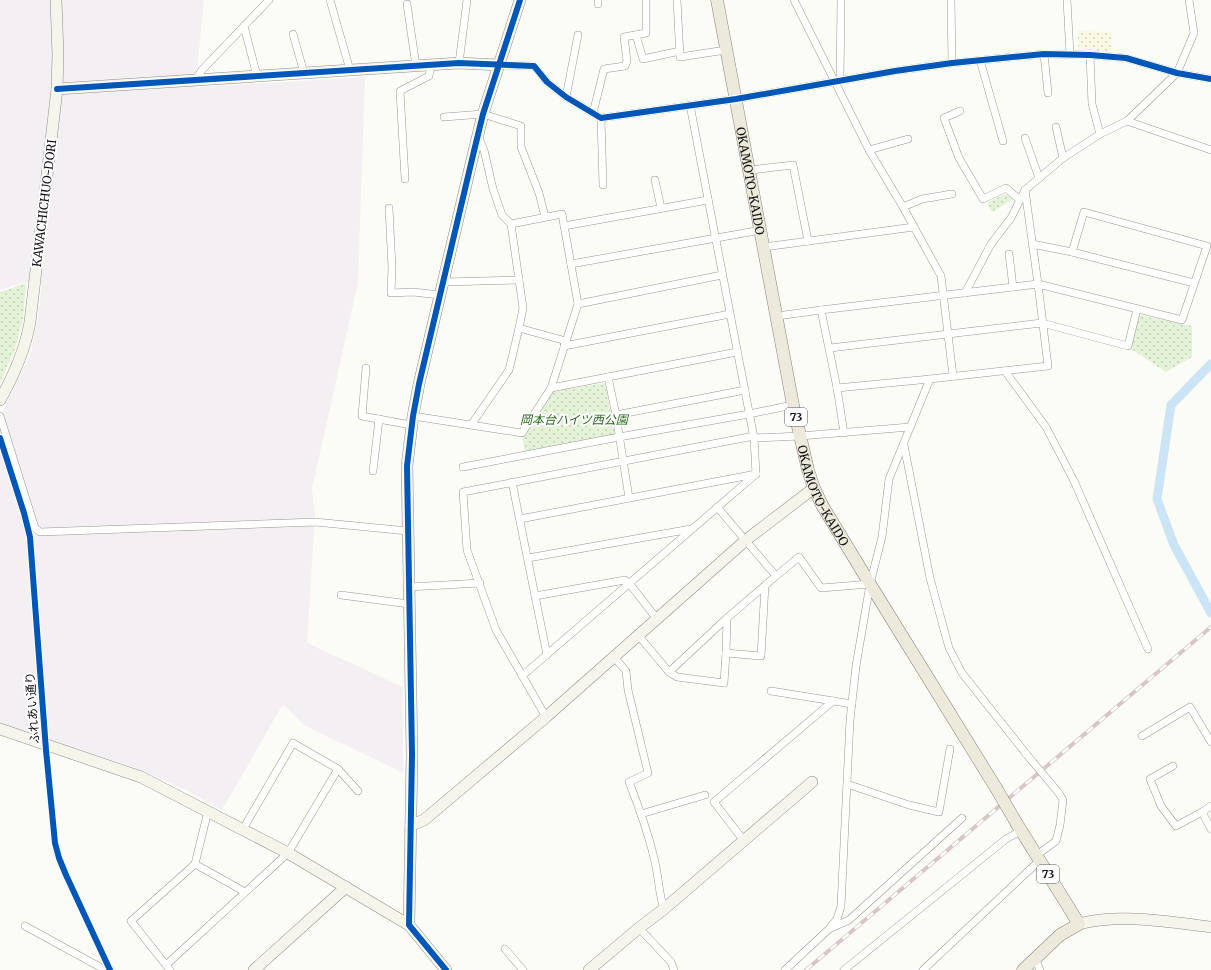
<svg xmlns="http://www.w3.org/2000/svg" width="1211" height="970" font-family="Merriweather,'Noto Sans JP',serif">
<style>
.industrial{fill:#f4eff2}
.farmland{fill:url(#farmland-dots)}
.park{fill:url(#park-dots)}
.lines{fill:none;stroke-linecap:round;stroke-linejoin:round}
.canal{stroke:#cce5f6;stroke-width:9}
.street-casing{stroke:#969694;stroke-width:8}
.secondary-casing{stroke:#8d8d8b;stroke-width:12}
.primary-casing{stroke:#848481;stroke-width:13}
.street{stroke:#fffffe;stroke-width:7}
.secondary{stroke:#f6f5eb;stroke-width:11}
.primary{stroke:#ede9db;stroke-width:12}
.rail-casing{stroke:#d8c6c6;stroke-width:4}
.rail{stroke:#fff;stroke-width:2.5;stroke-dasharray:8;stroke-linecap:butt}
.street-bridge-casing{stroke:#969694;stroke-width:8;stroke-linecap:butt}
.primary-bridge-casing{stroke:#848481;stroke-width:13;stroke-linecap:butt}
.street-bridge{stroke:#fffffe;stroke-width:7}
.primary-bridge{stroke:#ede9db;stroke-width:12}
.cycleway-casing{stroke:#fff;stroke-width:8}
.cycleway{stroke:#0057b8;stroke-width:6}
.labels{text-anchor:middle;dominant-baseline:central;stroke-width:4;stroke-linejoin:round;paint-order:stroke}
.shield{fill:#fff;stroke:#585858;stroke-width:1}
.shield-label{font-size:11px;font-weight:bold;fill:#101010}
.street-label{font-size:12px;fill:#101010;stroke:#fff}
.park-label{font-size:12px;font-style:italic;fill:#2a691f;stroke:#fff}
</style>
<defs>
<pattern id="farmland-dots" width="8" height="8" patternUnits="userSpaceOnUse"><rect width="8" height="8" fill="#f8f8e3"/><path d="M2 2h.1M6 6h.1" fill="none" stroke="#d4d4c2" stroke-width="1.8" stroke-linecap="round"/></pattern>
<pattern id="park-dots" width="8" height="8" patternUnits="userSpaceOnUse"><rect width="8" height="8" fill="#e4f2d7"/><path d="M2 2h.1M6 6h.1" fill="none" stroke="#c3ceb8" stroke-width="1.8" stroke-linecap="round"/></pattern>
</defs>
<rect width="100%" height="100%" fill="#fcfcf7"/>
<path class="industrial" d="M0 0H204L197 71 198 87 365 77 358 283 312 489 315 515 307 643 403 687V773L304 725 283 704 222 810 188 791 136 768 0 723V418L31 352 38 317 42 283 24 282 0 290Z"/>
<path class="farmland" d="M1078 31 1112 32 1111 52 1078 49Z"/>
<g class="park">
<path d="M1003 195H1008L1013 199 992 212 988 204V202Z"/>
<path d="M26 283 23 320 14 352 0 383V292Z"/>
<path d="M1139 315 1192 326V357L1166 372 1131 349Z"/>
<path d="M605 383 616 441 526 457 522 437 552 392Z"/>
</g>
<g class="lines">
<path class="canal" d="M1211 364 1171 405 1157 499 1174 545 1211 613"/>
<g class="street-casing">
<g id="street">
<path d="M330 0 350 70"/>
<path d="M598 0V4"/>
<path d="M677 0 680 57 726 50"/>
<path d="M794 0 869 150 903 207 941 276 953 376"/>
<path d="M951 0 952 63"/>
<path d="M1067 0 1070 54"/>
<path d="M407 4 416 66"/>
<path d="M244 26 257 76"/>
<path d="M293 34 304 73"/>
<path d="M636 35 643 59 680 51"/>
<path d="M1044 54 1048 93"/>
<path d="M1090 55 1092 104 1100 134"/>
<path d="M980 60 1003 141"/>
<path d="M459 63 467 0"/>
<path d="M499 65 534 66 547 82 566 97 601 118 736 99 895 71 952 63 1044 54 1090 55 1126 58 1177 73 1211 79"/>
<path d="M195 80 202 70 269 0"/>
<path d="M840 80 841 0"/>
<path d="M566 97 578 35"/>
<path d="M690 105 754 438 756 474"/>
<path d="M960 111 944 118 959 158 983 199 1006 188 1020 200"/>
<path d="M593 113 604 69 625 66 627 61 624 37 646 33V0"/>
<path d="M444 117 483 114 521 126V147L539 193 545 217"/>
<path d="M601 118 603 185"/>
<path d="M1127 121 1211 150"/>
<path d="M1056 127 1063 158"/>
<path d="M478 136 484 150 493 189 502 215 511 224"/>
<path d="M1025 138 1039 178"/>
<path d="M869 150 908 139"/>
<path d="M750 170 793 165 808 241"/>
<path d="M405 179 400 91 429 76 431 65"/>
<path d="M655 180 661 208"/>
<path d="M903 207 922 199 952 194"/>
<path d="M389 208 392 268 391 293 413 292 440 295"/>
<path d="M564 226 708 200"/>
<path d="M1032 244 1072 252 1194 283"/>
<path d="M764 247 914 227"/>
<path d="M1009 254 1013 287"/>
<path d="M571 264 761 230"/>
<path d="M444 282 519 280"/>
<path d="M965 293 991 244 1011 218 1025 190 1063 158 1100 134 1127 121 1177 73 1194 33 1189 0"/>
<path d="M578 304 722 275"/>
<path d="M821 310 837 388 844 433"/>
<path d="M777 316 821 310 1038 284 1182 320 1207 246 1084 212 1072 252"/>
<path d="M519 328 566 341"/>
<path d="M564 346 730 314"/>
<path d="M830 348 1042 323 1128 346 1137 309"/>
<path d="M366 368 362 416 411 425"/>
<path d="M1005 371 1046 427 1074 481 1148 649"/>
<path d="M608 377 616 415 629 498"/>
<path d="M551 388 737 352"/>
<path d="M837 388 930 379 1048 366 1038 284 1025 190"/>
<path d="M616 415 745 390"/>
<path d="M0 416 35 528 40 532 315 522 408 531"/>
<path d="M413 416 522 433 551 388 578 304 562 214 511 224 523 308 519 328 509 370 471 425"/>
<path d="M754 438 800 436 910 427"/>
<path d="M904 445 930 578 949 648 962 673 1027 755"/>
<path d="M463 467 619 437 749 414 793 405"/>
<path d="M373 471 379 419"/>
<path d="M512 482 547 655"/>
<path d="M520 519 756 474"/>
<path d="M528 558 691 529"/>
<path d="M776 576 799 557 821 588 870 584"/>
<path d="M409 587 480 583"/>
<path d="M341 595 409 604"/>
<path d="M535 596 625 580 629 583 657 619"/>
<path d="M638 635 669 672 677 677 724 683 726 653 727 618"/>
<path d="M726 653 761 656 765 585"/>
<path d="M614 657 626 671 628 690 648 773 629 782C640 810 650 837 656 867 659 881 659 895 664 909"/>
<path d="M669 672 727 618 776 576 717 507"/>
<path d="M522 676 756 474"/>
<path d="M771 691 852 704"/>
<path d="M546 717 496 630 467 550 463 492 754 436"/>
<path d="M1142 736 1190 707 1211 742"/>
<path d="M1173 766 1150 779 1161 806 1176 826 1202 812"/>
<path d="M847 784 909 805 939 812 950 749"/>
<path d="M1211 806 1202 812 1211 829"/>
<path d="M641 814 705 795"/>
<path d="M243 829 293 743 338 769 358 791"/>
<path d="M744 841 714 802 833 701"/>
<path d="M1037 855 1056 841 1060 825 1063 800 1058 792"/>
<path d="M195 864 245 892"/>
<path d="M25 926 100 967 104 969H110"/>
<path d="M639 928 671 962 674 970"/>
<path d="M831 928 849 920 962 818"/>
<path d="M505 949 523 970"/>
<path d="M1035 958 1040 970"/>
<path d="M166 965 288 853 338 769"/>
<path d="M170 970 131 921 195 864 208 811"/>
<path d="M785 970 829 929 837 919 841 906 850 720 856 666 870 584 882 537 889 479 930 379"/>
<path d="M844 970 1006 839 1022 830"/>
<path d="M923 970 1040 860"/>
</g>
</g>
<g class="secondary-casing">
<g id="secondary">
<path d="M57 89 459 63 499 65"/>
<path d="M0 400C14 375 25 351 30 322L57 89 58 55 56 0"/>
<path d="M0 729 141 777 288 853 409 925"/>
<path d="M411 825 424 820 546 717 746 540 814 488"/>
<path d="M1079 924C1120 913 1170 922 1211 927"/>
<path d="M254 970 346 887"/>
<path d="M446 970 409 925 412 754 407 466 413 416 419 384 474 151 483 114 520 0"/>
<path d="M589 970 639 928 664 909 812 782"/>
</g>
</g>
<g class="primary-casing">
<g id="primary">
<path id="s1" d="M717 0 793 405 808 470 814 488 822 505 870 584 996 788"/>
<path d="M1017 824 1079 924 1060 935 1023 970"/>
</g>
</g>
<use href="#street" class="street"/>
<use href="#secondary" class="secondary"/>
<use href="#primary" class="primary"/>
<g class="rail-casing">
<path id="rail" d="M806 970 1211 627"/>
</g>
<use href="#rail" class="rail"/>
<g class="street-bridge-casing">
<path id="street-bridge" d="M1027 755 1058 792"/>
</g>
<g class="primary-bridge-casing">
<path id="primary-bridge" d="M996 788 1017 824"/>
</g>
<use href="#street-bridge" class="street-bridge"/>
<use href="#primary-bridge" class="primary-bridge"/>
<g class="cycleway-casing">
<g id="cycleway">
<path d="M57 89 459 63 534 66 547 82 566 97 601 118 736 99 895 71 952 63 1044 54 1090 55 1126 58 1177 73 1211 79"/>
<path d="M0 438 24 513 30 537 46 750 55 843 59 858 66 875 110 970"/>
<path d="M446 970 409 925 412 754 407 466 413 416 419 384 474 151 483 114 520 0"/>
</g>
</g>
<use href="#cycleway" class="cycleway"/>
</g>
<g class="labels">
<g class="shield">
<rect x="785" y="408" width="22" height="18" rx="3"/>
<rect x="1037" y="865" width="22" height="18" rx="3"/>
</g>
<g class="shield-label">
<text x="796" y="417">73</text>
<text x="1048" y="874">73</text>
</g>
<g class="street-label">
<text stroke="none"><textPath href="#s1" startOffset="184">OKAMOTO-KAIDO</textPath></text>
<text transform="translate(44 203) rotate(-83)">KAWACHICHUO-DORI</text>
<text stroke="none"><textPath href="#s1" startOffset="508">OKAMOTO-KAIDO</textPath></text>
<text transform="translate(32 708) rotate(-94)">ふれあい通り</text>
</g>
<g class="park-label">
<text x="574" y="419">岡本台ハイツ西公園</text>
</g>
</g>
</svg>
